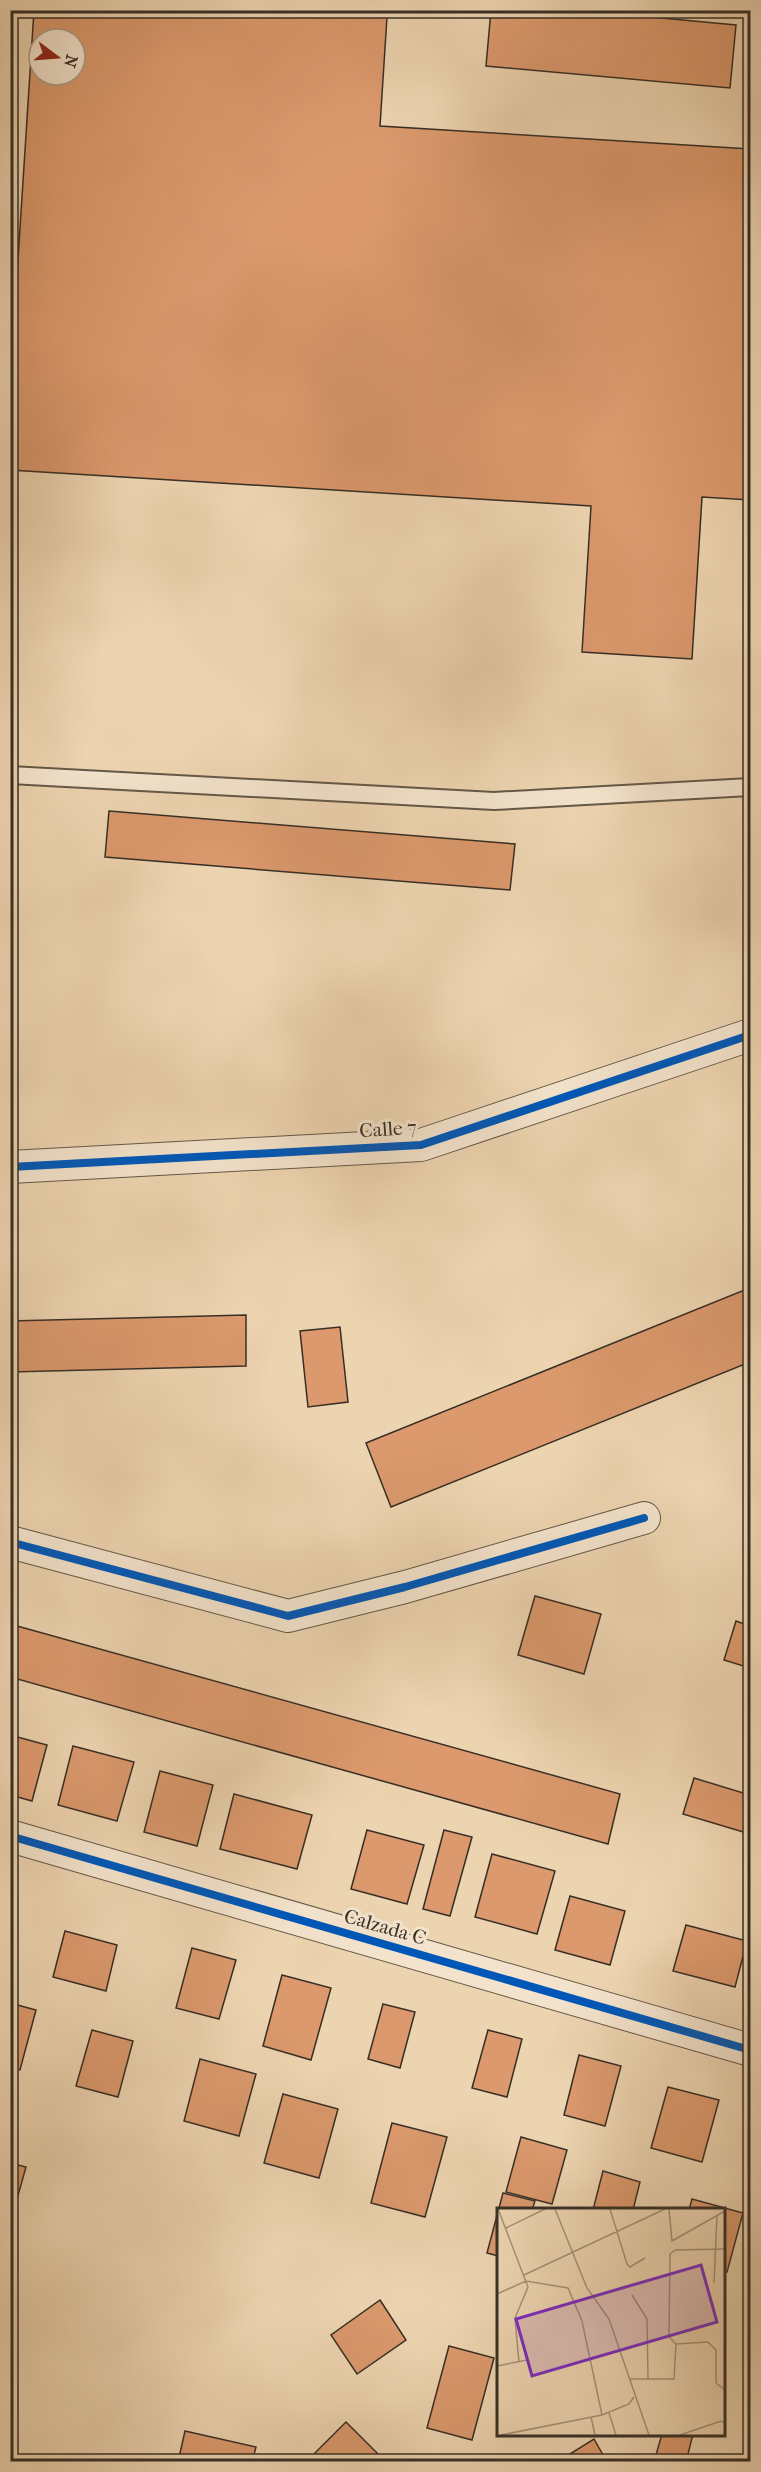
<svg xmlns="http://www.w3.org/2000/svg" width="761" height="2472" font-family="'IM FELL French Canon',serif">
<style>
.building{fill:#db996d;stroke:#372e26;stroke-width:1.5;fill-rule:evenodd}
.lines{fill:none;stroke-linecap:round;stroke-linejoin:round}
.service-casing{stroke:#645848;stroke-width:20}
.minor-casing{stroke:#645848;stroke-width:34}
.service{stroke:#f3e3cc;stroke-width:16}
.minor{stroke:#f3e3cc;stroke-width:32}
.cycleway-casing{stroke:#f3e3cc;stroke-width:11}
.cycleway{stroke:#0057b8;stroke-width:8}
.labels{text-anchor:middle;dominant-baseline:central;stroke-width:6;stroke-linejoin:round;paint-order:stroke}
.street-label{font-size:20px;fill:#372e26;stroke:#f3e3cc}
.inset-road{fill:none;stroke:#a49279;stroke-width:1.5}
.view{fill:#7b2cbf;fill-opacity:0.15;stroke:#7b2cbf;stroke-width:3}
.inset-edge{fill:none;stroke:#372e26;stroke-width:3}
</style>
<rect width="100%" height="100%" fill="#edd4b0"/>
<filter id="stains"><feTurbulence type="fractalNoise" baseFrequency=".00333" numOctaves="4"/><feColorMatrix values="0 0 0 0 .2 0 0 0 0 .09 0 0 0 0 .02 0 0 0 .5 -.17"/></filter>
<radialGradient id="worn" r=".72"><stop offset=".6" stop-color="#630" stop-opacity="0"/><stop offset="1" stop-color="#630" stop-opacity=".3"/></radialGradient>
<g class="building">
<path d="M34 10H275L387 17 380 126 750 149V500L702 497 692 659 582 652 591 506 10 470V384ZM39 39H75V75H39Z"/>
<path d="M491 10H575L736 25 730 88 486 66Z"/>
<path d="M109 811 515 844 510 890 105 857Z"/>
<path d="M747 1289 750 1298V1362L391 1507 366 1443Z"/>
<path d="M246 1315V1366L10 1372V1321Z"/>
<path d="M340 1327 348 1402 308 1407 300 1331Z"/>
<path d="M535 1596 601 1614 584 1674 518 1655Z"/>
<path d="M736 1621 750 1626V1668L724 1660Z"/>
<path d="M10 1624 620 1794 608 1844 10 1677Z"/>
<path d="M10 1735 47 1745 32 1801 10 1795Z"/>
<path d="M73 1746 134 1762 117 1821 58 1805Z"/>
<path d="M160 1771 213 1785 197 1846 144 1832Z"/>
<path d="M694 1778 750 1795V1834L683 1814Z"/>
<path d="M234 1794 312 1815 297 1869 220 1849Z"/>
<path d="M367 1830 424 1845 407 1904 351 1889Z"/>
<path d="M444 1830 472 1837 450 1916 423 1909Z"/>
<path d="M492 1854 555 1871 537 1934 475 1917Z"/>
<path d="M570 1896 625 1911 610 1965 555 1950Z"/>
<path d="M686 1925 747 1941 735 1987 673 1971Z"/>
<path d="M65 1931 117 1945 106 1991 53 1977Z"/>
<path d="M192 1948 236 1960 219 2019 176 2008Z"/>
<path d="M282 1975 331 1988 311 2060 263 2046Z"/>
<path d="M10 2003 36 2010 20 2070 10 2068Z"/>
<path d="M383 2004 415 2012 400 2068 368 2059Z"/>
<path d="M92 2030 133 2041 118 2097 76 2086Z"/>
<path d="M488 2030 522 2039 507 2097 472 2088Z"/>
<path d="M579 2055 621 2066 605 2126 564 2115Z"/>
<path d="M200 2059 256 2074 239 2136 184 2121Z"/>
<path d="M668 2087 719 2100 702 2162 651 2148Z"/>
<path d="M283 2094 338 2109 319 2178 264 2163Z"/>
<path d="M392 2123 447 2137 425 2217 371 2203Z"/>
<path d="M521 2137 567 2150 552 2204 506 2192Z"/>
<path d="M10 2163 26 2167 10 2224Z"/>
<path d="M603 2171 640 2182 633 2210H593Z"/>
<path d="M503 2193 535 2201 532 2210H498V2256L487 2253Z"/>
<path d="M692 2199 743 2213 727 2272 724 2271V2210H689Z"/>
<path d="M380 2300 406 2340 357 2374 331 2335Z"/>
<path d="M449 2346 494 2358 472 2440 427 2428Z"/>
<path d="M346 2422 384 2460 382 2462H316L311 2457Z"/>
<path d="M185 2431 256 2447 252 2462H178Z"/>
<path d="M662 2434H693L686 2462H654Z"/>
<path d="M594 2439 607 2462H557Z"/>
</g>
<g class="lines">
<g class="service-casing">
<path id="service" d="M10 775 494 801 750 787"/>
</g>
<g class="minor-casing">
<g id="minor">
<path d="M10 1167 421 1145 750 1035"/>
<path d="M10 1542 288 1616 405 1587 644 1518"/>
<path d="M10 1836 750 2050"/>
</g>
</g>
<use href="#service" class="service"/>
<use href="#minor" class="minor"/>
<g class="cycleway-casing">
<g id="cycleway">
<path d="M10 1167 421 1145 750 1035"/>
<path d="M10 1542 288 1616 405 1587 644 1518"/>
<path d="M10 1836 750 2050"/>
</g>
</g>
<use href="#cycleway" class="cycleway"/>
</g>
<g class="labels">
<g class="street-label">
<text transform="translate(388 1129) rotate(-4)">Calle 7</text>
<text transform="translate(385 1927) rotate(16)">Calzada C</text>
</g>
</g>
<g transform="translate(497 2208)">
<rect width="228" height="228" fill="#edd4b0"/>
<path class="inset-road" d="M1 1 31 79 18 110 22 154M58 1 90 80 112 111 152 227M113 1 130 56 133 59 148 50M172 1 175 33 228 3M9 20 48 1M228 41 178 42 173 46 172 129 179 136 211 134 219 142V175L228 182M27 67 168 1M217 75 220 8M0 86 29 73 71 80 85 113 105 207M135 87 150 111 151 171M0 158 30 152M132 171H177L179 136M112 205 119 227M94 209 98 227M4 227 105 207 132 196 137 189M183 227 224 213 228 215"/>
<path class="view" d="M204 57 220 114 35 168 19 111Z"/>
<rect width="228" height="228" class="inset-edge"/>
</g>
<rect width="761" height="2472" fill="none" stroke="#edd4b0" stroke-width="36"/>
<rect x="12" y="12" width="737" height="2448" fill="none" stroke="#372e26" stroke-width="3"/>
<rect x="18" y="18" width="725" height="2436" fill="none" stroke="#372e26" stroke-width="1.5"/>
<g transform="translate(57 57) rotate(106)"><circle r="28" fill="#f3e3cc" stroke="#a89b8a" stroke-width="1.5"/>
<path d="M0-4.5L10 22L0 15L-10 22Z" fill="#8f2418"/>
<text y="-9" font-size="16" font-weight="bold" text-anchor="middle" fill="#372e26">N</text>
</g>
<rect width="100%" height="100%" filter="url(#stains)"/>
<rect width="100%" height="100%" fill="url(#worn)"/>
</svg>
